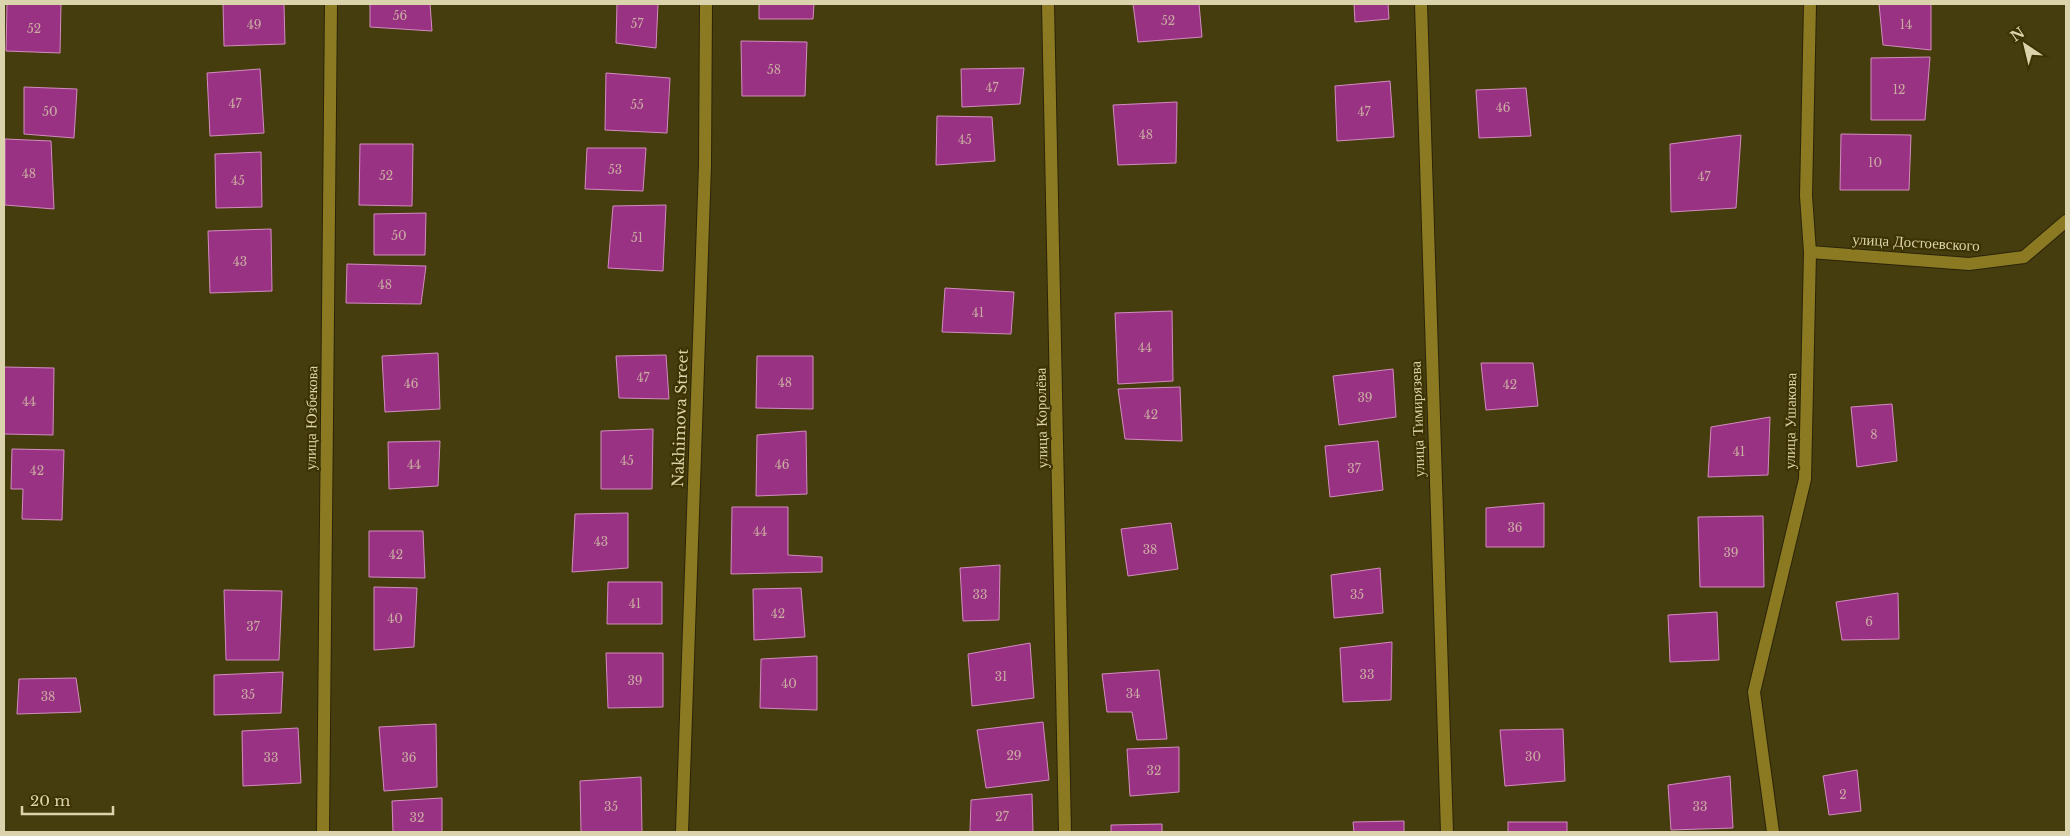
<svg xmlns="http://www.w3.org/2000/svg" width="2070" height="836" font-family="'Libre Baskerville',serif">
<style>
.building{fill:#993283;stroke:#d28cbe}
.lines{fill:none;stroke-linecap:round;stroke-linejoin:round}
.minor-casing{stroke:#2a2409;stroke-width:14}
.minor{stroke:#8c7a22;stroke-width:12}
.labels{text-anchor:middle;dominant-baseline:central;stroke-width:4.5;stroke-linejoin:round;paint-order:stroke}
.number-label{font-size:12px;fill:#caaba1}
.street-label{font-size:15px;fill:#dbd3ab;stroke:#3c3202}
</style>
<rect width="100%" height="100%" fill="#463d0f"/>
<g class="building">
<path d="M7 4H61L60 53 6 51Z"/>
<path d="M223 4H284L285 44 224 46Z"/>
<path d="M370 4H430L432 31 370 27Z"/>
<path d="M617 4H658L656 48 616 43Z"/>
<path d="M759 4H814L813 19H759Z"/>
<path d="M1133 4H1199L1202 37 1138 42Z"/>
<path d="M1354 4H1388L1389 19 1355 22Z"/>
<path d="M1879 4H1931V50L1883 45Z"/>
<path d="M741 41 807 42 805 96H742Z"/>
<path d="M1930 57 1925 120H1871V58Z"/>
<path d="M1024 68 1020 104 962 107 961 69Z"/>
<path d="M260 69 264 133 210 136 207 73Z"/>
<path d="M606 73 670 78 667 133 605 130Z"/>
<path d="M1390 81 1394 137 1337 141 1335 86Z"/>
<path d="M24 87 77 89 74 138 24 134Z"/>
<path d="M1526 88 1531 136 1479 138 1476 90Z"/>
<path d="M1177 102 1176 163 1118 165 1113 105Z"/>
<path d="M937 116 992 117 995 161 936 165Z"/>
<path d="M1841 134 1911 135 1909 190H1840Z"/>
<path d="M1741 135 1736 208 1671 212 1670 144Z"/>
<path d="M5 139 51 141 54 209 5 205Z"/>
<path d="M360 144H413L412 206 359 205Z"/>
<path d="M587 148H646L643 191 585 189Z"/>
<path d="M261 152 262 207 216 208 215 154Z"/>
<path d="M666 205 663 271 608 268 613 206Z"/>
<path d="M426 213 425 255H374V214Z"/>
<path d="M271 229 272 291 210 293 208 231Z"/>
<path d="M347 264 426 266 421 304 346 303Z"/>
<path d="M945 288 1014 292 1011 334 942 332Z"/>
<path d="M1172 311 1173 381 1118 384 1115 313Z"/>
<path d="M438 353 440 409 385 412 382 356Z"/>
<path d="M666 355 669 399 619 398 616 356Z"/>
<path d="M757 356H813V409L756 408Z"/>
<path d="M1481 363H1533L1538 406 1486 410Z"/>
<path d="M4 367 54 368 53 435 4 434Z"/>
<path d="M1393 369 1396 417 1339 425 1333 376Z"/>
<path d="M1180 387 1182 441 1125 439 1118 389Z"/>
<path d="M1892 404 1897 461 1857 467 1851 407Z"/>
<path d="M1770 417 1768 475 1708 477 1711 427Z"/>
<path d="M653 429 652 489H601V431Z"/>
<path d="M806 431 807 494 756 496 757 435Z"/>
<path d="M440 441 438 486 389 489 388 442Z"/>
<path d="M1378 441 1383 490 1330 497 1325 446Z"/>
<path d="M12 449 64 450 62 520 22 519 23 489H11Z"/>
<path d="M1544 503V547H1486V508Z"/>
<path d="M732 507H788V555L822 557V572L731 574Z"/>
<path d="M628 513V568L572 572 575 514Z"/>
<path d="M1763 516 1764 587H1700L1698 517Z"/>
<path d="M1171 523 1178 569 1128 576 1121 529Z"/>
<path d="M369 531H423L425 578 369 577Z"/>
<path d="M1000 565 999 620 963 621 960 568Z"/>
<path d="M1380 568 1383 613 1334 618 1331 575Z"/>
<path d="M608 582H662V624H607Z"/>
<path d="M374 587 417 588 414 647 374 650Z"/>
<path d="M801 588 805 637 754 640 753 589Z"/>
<path d="M224 590 282 591 279 660H226Z"/>
<path d="M1898 593 1899 639 1842 640 1836 602Z"/>
<path d="M1717 612 1719 660 1670 662 1668 615Z"/>
<path d="M1392 642 1391 700 1343 702 1340 648Z"/>
<path d="M1030 643 1034 698 972 706 968 654Z"/>
<path d="M606 653H663V707L608 708Z"/>
<path d="M817 656V710L760 708 761 659Z"/>
<path d="M1159 670 1167 739 1137 740 1132 712H1107L1102 674Z"/>
<path d="M283 672 281 713 214 715V675Z"/>
<path d="M76 678 81 712 17 714 19 679Z"/>
<path d="M1043 722 1049 780 986 788 977 730Z"/>
<path d="M436 724 437 787 384 791 379 727Z"/>
<path d="M298 728 301 783 243 786 242 731Z"/>
<path d="M1563 729 1565 781 1505 786 1500 730Z"/>
<path d="M1179 747V792L1130 796 1127 749Z"/>
<path d="M1857 770 1861 811 1829 815 1823 776Z"/>
<path d="M1730 776 1733 828 1671 830 1668 785Z"/>
<path d="M641 777 642 832H581L580 781Z"/>
<path d="M1032 794 1033 832H970L971 800Z"/>
<path d="M442 798V832H393L392 801Z"/>
<path d="M1404 821V832H1354L1353 822Z"/>
<rect x="1508" y="822" width="59" height="10"/>
<path d="M1162 824V832H1111V825Z"/>
</g>
<g class="lines">
<g class="minor-casing">
<g id="minor">
<path d="M1048 4 1065 832"/>
<path d="M1421 4 1447 832"/>
<path d="M1810 252 1969 264 2024 257 2066 221"/>
<path d="M323 832 331 4"/>
<path d="M682 832 705 165 706 4"/>
<path d="M1773 832 1754 692 1805 479 1810 252 1806 196 1810 4"/>
</g>
</g>
<use href="#minor" class="minor"/>
</g>
<g class="labels">
<g class="number-label">
<text x="400" y="15">56</text>
<text x="1168" y="20">52</text>
<text x="637" y="23">57</text>
<text x="254" y="24">49</text>
<text x="1906" y="24">14</text>
<text x="34" y="28">52</text>
<text x="774" y="69">58</text>
<text x="992" y="87">47</text>
<text x="1899" y="89">12</text>
<text x="235" y="103">47</text>
<text x="637" y="104">55</text>
<text x="1503" y="107">46</text>
<text x="50" y="111">50</text>
<text x="1364" y="111">47</text>
<text x="1146" y="134">48</text>
<text x="965" y="139">45</text>
<text x="1875" y="162">10</text>
<text x="615" y="169">53</text>
<text x="29" y="173">48</text>
<text x="386" y="175">52</text>
<text x="1704" y="176">47</text>
<text x="238" y="180">45</text>
<text x="399" y="235">50</text>
<text x="637" y="237">51</text>
<text x="240" y="261">43</text>
<text x="385" y="284">48</text>
<text x="978" y="312">41</text>
<text x="1145" y="347">44</text>
<text x="643" y="377">47</text>
<text x="785" y="382">48</text>
<text x="411" y="383">46</text>
<text x="1510" y="384">42</text>
<text x="1365" y="397">39</text>
<text x="29" y="401">44</text>
<text x="1151" y="414">42</text>
<text x="1874" y="434">8</text>
<text x="1739" y="451">41</text>
<text x="627" y="460">45</text>
<text x="414" y="464">44</text>
<text x="782" y="464">46</text>
<text x="1354" y="468">37</text>
<text x="37" y="470">42</text>
<text x="1515" y="527">36</text>
<text x="760" y="531">44</text>
<text x="601" y="541">43</text>
<text x="1150" y="549">38</text>
<text x="1731" y="552">39</text>
<text x="396" y="554">42</text>
<text x="980" y="594">33</text>
<text x="1357" y="594">35</text>
<text x="635" y="603">41</text>
<text x="778" y="613">42</text>
<text x="395" y="618">40</text>
<text x="1869" y="621">6</text>
<text x="253" y="626">37</text>
<text x="1367" y="674">33</text>
<text x="1001" y="676">31</text>
<text x="635" y="680">39</text>
<text x="789" y="683">40</text>
<text x="1133" y="693">34</text>
<text x="248" y="694">35</text>
<text x="48" y="696">38</text>
<text x="1014" y="755">29</text>
<text x="1533" y="756">30</text>
<text x="271" y="757">33</text>
<text x="409" y="757">36</text>
<text x="1154" y="770">32</text>
<text x="1843" y="794">2</text>
<text x="611" y="806">35</text>
<text x="1700" y="806">33</text>
<text x="1002" y="816">27</text>
<text x="417" y="817">32</text>
</g>
<g class="street-label">
<text transform="translate(1916 242) rotate(3)">улица Достоевского</text>
<text transform="translate(311 418) rotate(-89)">улица Юзбекова</text>
<text transform="translate(680 418) rotate(-88)">Nakhimova Street</text>
<text transform="translate(1041 418) rotate(-91)">улица Королёва</text>
<text transform="translate(1417 419) rotate(-92)">улица Тимирязева</text>
<text transform="translate(1790 421) rotate(-89)">улица Ушакова</text>
</g>
</g>
<rect width="2070" height="836" fill="none" stroke="#dbd3ab" stroke-width="10"/>
<g transform="translate(2025 45) rotate(325)" stroke="#3c3202" stroke-width="4" paint-order="stroke">
<path d="M0-4L9 19L0 12L-9 19Z" fill="#dbd3ab"/>
<text y="-8" font-size="14" font-weight="bold" text-anchor="middle" fill="#dbd3ab">N</text>
</g>
<path d="M22 806v8h91v-8" fill="none" stroke="#dbd3ab" stroke-width="2.5"/>
<text x="30" y="806" font-size="15" fill="#dbd3ab" stroke="#3c3202" stroke-width="4" paint-order="stroke">20 m</text>
</svg>
